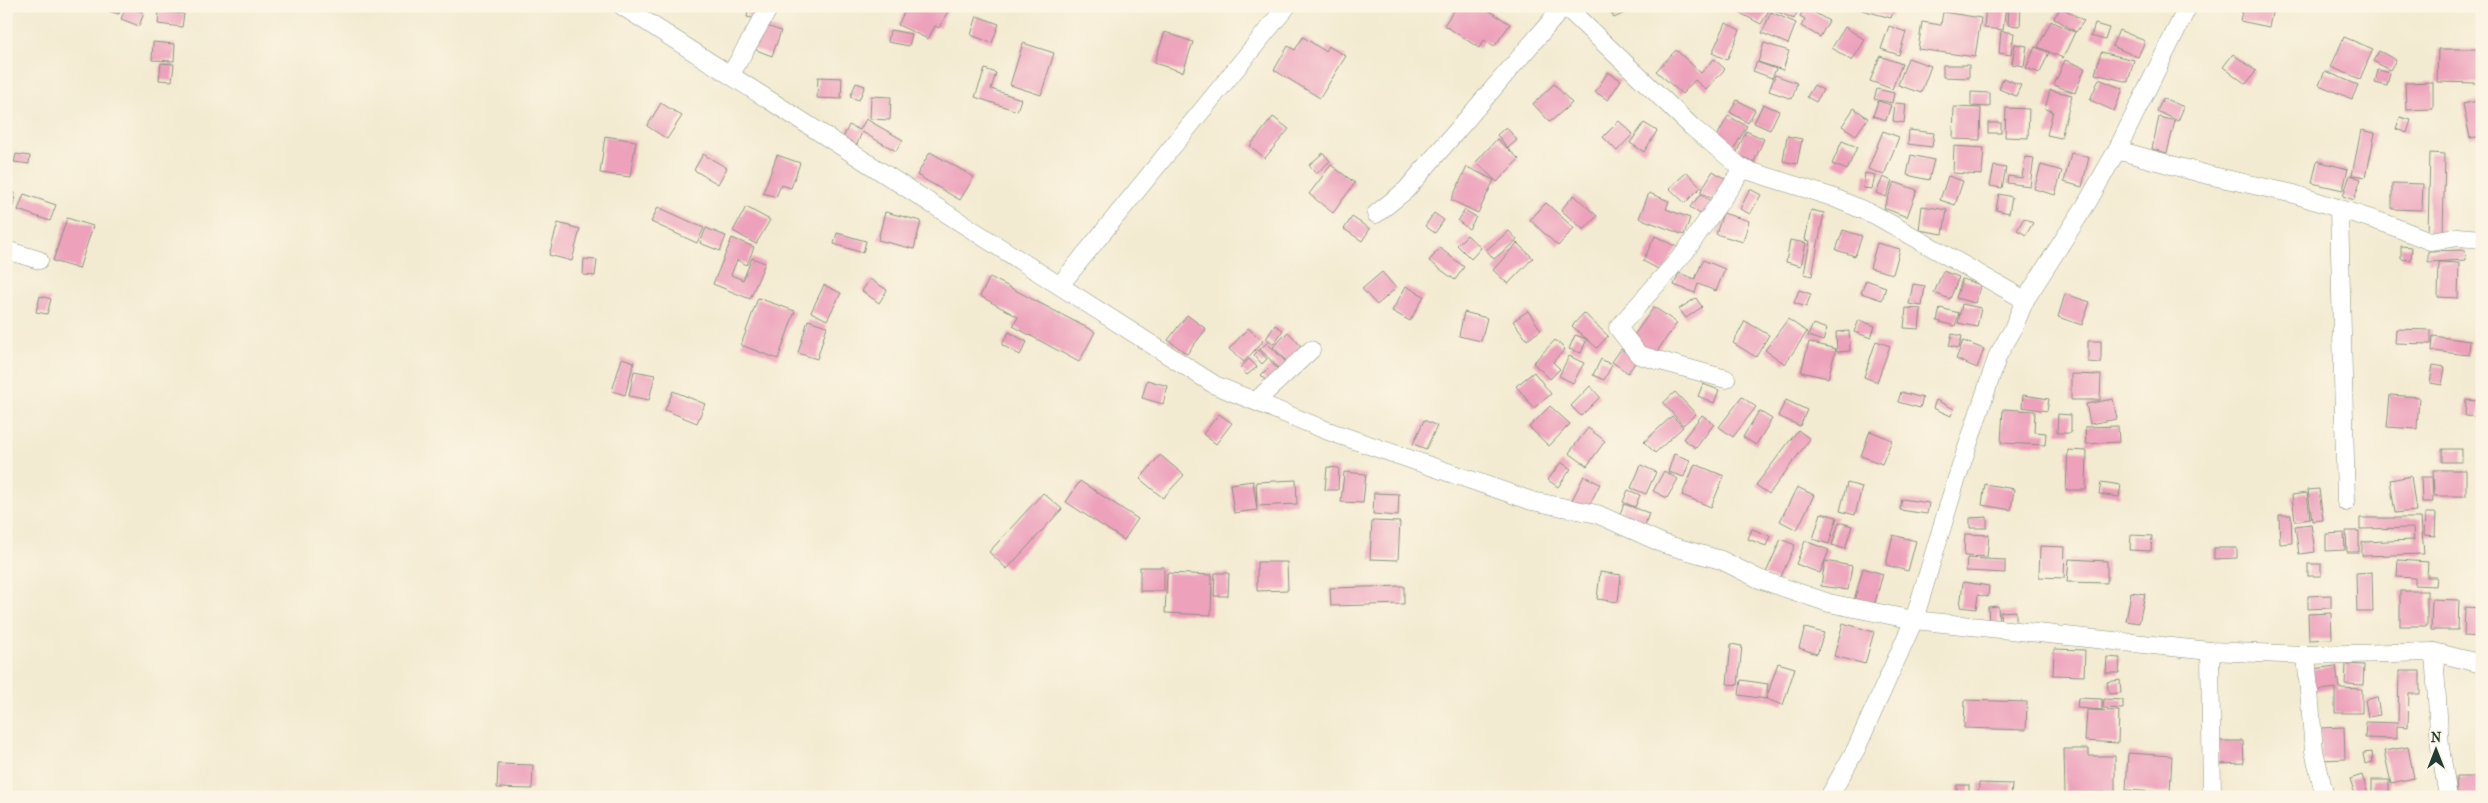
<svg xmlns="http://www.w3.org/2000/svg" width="2488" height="803" font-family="'IM FELL French Canon',serif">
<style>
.building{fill:#eda1bb}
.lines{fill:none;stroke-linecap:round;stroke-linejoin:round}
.minor-casing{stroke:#899482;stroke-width:19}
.minor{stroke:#fff;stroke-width:18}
</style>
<rect width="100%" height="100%" fill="#fcf5e5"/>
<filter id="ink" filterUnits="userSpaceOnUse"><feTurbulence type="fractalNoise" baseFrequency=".02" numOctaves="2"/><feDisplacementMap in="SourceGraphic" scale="10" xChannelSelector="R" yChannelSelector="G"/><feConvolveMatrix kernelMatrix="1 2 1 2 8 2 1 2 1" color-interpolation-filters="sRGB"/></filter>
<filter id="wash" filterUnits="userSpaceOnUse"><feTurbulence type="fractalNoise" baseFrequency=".0096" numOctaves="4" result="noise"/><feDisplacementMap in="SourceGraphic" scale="20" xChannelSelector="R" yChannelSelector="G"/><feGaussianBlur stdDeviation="1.12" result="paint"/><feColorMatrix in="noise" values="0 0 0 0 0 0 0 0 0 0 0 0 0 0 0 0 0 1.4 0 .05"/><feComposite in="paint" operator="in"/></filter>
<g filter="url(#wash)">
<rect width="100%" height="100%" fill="#f3ebd1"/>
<g id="blocks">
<g class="building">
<path d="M111 6H121L119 14 109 11Z"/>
<path d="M126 6 144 13 139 26 121 19Z"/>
<path d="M749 6H764L761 20 747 17Z"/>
<path d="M907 6H938L948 11 939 28 935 26 928 39 898 25Z"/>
<path d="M1457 6H1482L1510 24 1494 47 1484 40 1479 48 1444 25Z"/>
<path d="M1608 6H1639L1614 18Z"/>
<path d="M1738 6H1762L1769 10 1761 24 1736 11Z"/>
<path d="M1772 6H1800L1794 19 1771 9Z"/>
<path d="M1863 6H1895L1891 18 1862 10Z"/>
<path d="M1986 6H2006L2003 30 1984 28Z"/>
<path d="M2009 6H2021L2020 26 2008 25Z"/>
<path d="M2243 6 2273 9 2269 27 2240 21Z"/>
<path d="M1805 7 1829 21 1820 37 1801 26 1805 19 1800 16Z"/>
<path d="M2061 7 2084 21 2076 32 2054 18Z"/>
<path d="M159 11 184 14 182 27 158 24Z"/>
<path d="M1771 12 1796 23 1788 44 1762 33Z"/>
<path d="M1943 12 1981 18 1975 57 1918 49 1922 22 1941 25Z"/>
<path d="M977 16 999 24 992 43 971 35Z"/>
<path d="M2051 21 2075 32 2063 58 2038 47Z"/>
<path d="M1726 23 1740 30 1727 60 1712 53Z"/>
<path d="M761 24 781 31 772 56 751 48Z"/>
<path d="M2095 24 2109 28 2105 40 2091 36Z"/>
<path d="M1889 26 1906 32 1899 55 1881 49Z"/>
<path d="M1845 27 1865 40 1852 61 1832 48Z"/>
<path d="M890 30 912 34 909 46 888 42Z"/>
<path d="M2119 30 2145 41 2138 57 2112 46Z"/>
<path d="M2001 31 2014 33 2011 55 1999 53Z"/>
<path d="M1165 32 1193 42 1183 72 1154 63Z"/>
<path d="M1303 37 1325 51 1328 46 1346 56 1320 98 1274 70 1288 46 1295 50Z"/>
<path d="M2344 37 2373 49 2360 79 2331 67Z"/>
<path d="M153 42 175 44 174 61 152 60Z"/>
<path d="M1023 43 1054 53 1041 95 1010 85Z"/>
<path d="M1764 43 1789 51 1783 70 1758 62Z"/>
<path d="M2015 44 2027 46 2024 66 2012 64Z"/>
<path d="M2035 47 2049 52 2040 73 2026 68Z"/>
<path d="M2438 49H2478V83L2437 82Z"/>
<path d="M1676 50 1701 73 1714 59 1725 69 1706 90 1695 80 1682 94 1656 71Z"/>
<path d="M2379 51 2396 60 2390 70 2373 61Z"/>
<path d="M2101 52 2134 60 2128 82 2095 74Z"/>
<path d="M2233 54 2256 71 2246 84 2223 67Z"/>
<path d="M1880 56 1902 64 1892 89 1870 81Z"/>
<path d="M1908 58 1931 66 1921 93 1898 85Z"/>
<path d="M2065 60 2085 68 2075 93 2054 85Z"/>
<path d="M1757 62 1776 69 1772 78 1753 71Z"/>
<path d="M161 63 174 64 172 81 159 80Z"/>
<path d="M1943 65H1969V78L1943 77Z"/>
<path d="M985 69 996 73 991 89 1021 99 1017 111 975 97Z"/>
<path d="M2378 70 2390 73 2387 86 2375 83Z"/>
<path d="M2325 71 2358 85 2352 99 2319 85Z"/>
<path d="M1608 72 1621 80 1608 100 1595 92Z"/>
<path d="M1775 75 1797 83 1792 99 1769 91Z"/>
<path d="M818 77 842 78 841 99 817 98Z"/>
<path d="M2003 78 2021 85 2016 96 1999 89Z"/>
<path d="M2099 79 2123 89 2114 111 2090 100Z"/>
<path d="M2433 82V109L2406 110 2405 83Z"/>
<path d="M856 83 865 86 859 100 850 97Z"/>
<path d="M1554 84 1572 103 1550 122 1533 104Z"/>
<path d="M1814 85 1823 90 1816 102 1807 97Z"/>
<path d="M1877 89 1894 93 1892 103 1874 99Z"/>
<path d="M2050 90 2072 95 2061 138 2047 135 2053 111 2045 109Z"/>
<path d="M1971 92 1990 93V107L1971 106Z"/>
<path d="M871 96 891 97 890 120 870 119Z"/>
<path d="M2163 98 2184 107 2178 121 2157 111Z"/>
<path d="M1737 100 1755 110 1748 123 1730 112Z"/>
<path d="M2482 100V136L2470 138 2463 104Z"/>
<path d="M1878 101 1891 105 1886 120 1873 116Z"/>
<path d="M661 103 682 116 667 139 647 126Z"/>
<path d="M1895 103 1906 104 1904 123 1893 121Z"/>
<path d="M1763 104 1779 111 1770 130 1754 123Z"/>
<path d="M1954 107 1981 108 1980 140 1953 139Z"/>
<path d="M1854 108 1868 118 1856 135 1842 126Z"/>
<path d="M2006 108 2029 109 2028 138 2005 137Z"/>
<path d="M1728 116 1747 126 1732 152 1714 142Z"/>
<path d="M1273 117 1289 129 1265 158 1250 146Z"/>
<path d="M2159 117 2175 121 2167 153 2152 149Z"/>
<path d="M2400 117 2411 120 2407 133 2396 129Z"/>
<path d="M866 119 903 140 896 151 862 132 855 149 841 142 849 125 860 130Z"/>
<path d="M1619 121 1633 134 1617 151 1603 137Z"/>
<path d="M1644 123 1657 131 1644 152 1630 143Z"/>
<rect x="1988" y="123" width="13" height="10"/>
<path d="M1506 127 1517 140 1508 148 1497 135Z"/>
<path d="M1909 130 1934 133 1932 147 1908 144Z"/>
<path d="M2361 130 2375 133 2366 177 2352 175Z"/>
<path d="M1746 131 1764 139 1754 162 1736 154Z"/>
<path d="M1883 131 1899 137 1884 175 1868 169Z"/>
<path d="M605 136 636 141 630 177 600 173Z"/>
<path d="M1787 136 1802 139 1797 164 1783 161Z"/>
<path d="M1497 139 1519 159 1497 182 1476 162Z"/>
<path d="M1842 141 1857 147 1847 170 1832 164Z"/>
<path d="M1954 146 1984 148 1982 175 1953 173Z"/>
<path d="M930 152 974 177 960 200 917 175Z"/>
<path d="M1323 153 1330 161 1316 174 1309 165Z"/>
<path d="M2071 153 2089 157 2082 187 2064 182Z"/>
<path d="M2430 153 2445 154 2443 234 2428 233Z"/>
<path d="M16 154 30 156 29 164 14 162Z"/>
<path d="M703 154 727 168 718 184 694 170Z"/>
<path d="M777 155 800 163 791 188 781 185 776 197 763 193Z"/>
<path d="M1911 155 1934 160 1929 180 1907 175Z"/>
<path d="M2025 157 2034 158 2030 186 2007 183 2008 176 2022 178Z"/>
<path d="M2317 161 2348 169 2343 190 2312 183Z"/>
<path d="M1331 165 1355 183 1333 213 1309 194Z"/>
<path d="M2041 165 2062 171 2055 195 2034 189Z"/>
<path d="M1994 166 2006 168 2002 188 1990 186Z"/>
<path d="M1467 167 1494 180 1478 213 1451 200Z"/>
<path d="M1713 171 1727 180 1714 200 1700 192Z"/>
<path d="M1687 172 1701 187 1685 203 1669 188Z"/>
<path d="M1865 173 1875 175 1872 189 1863 188Z"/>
<path d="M2350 175 2361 179 2354 200 2343 196Z"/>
<path d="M1948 176 1963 181 1955 205 1940 200Z"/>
<path d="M1883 177 1892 181 1886 197 1876 193Z"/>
<path d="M1894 182 1917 190 1907 217 1884 208Z"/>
<path d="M2392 183 2423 184 2422 210 2392 209Z"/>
<path d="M1750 189 1761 195 1750 214 1740 209Z"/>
<path d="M6 193H15L14 205H6Z"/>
<path d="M1649 193 1669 201 1666 209 1690 218 1684 235 1639 218Z"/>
<path d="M24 194 56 205 50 221 18 210Z"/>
<path d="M1701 194 1713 203 1703 216 1690 207Z"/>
<path d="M1999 194 2012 197 2009 213 1996 210Z"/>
<path d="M1574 195 1597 216 1584 230 1561 210Z"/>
<path d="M1546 203 1574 228 1558 246 1530 220Z"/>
<path d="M1922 206 1947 210 1943 234 1919 230Z"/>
<path d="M658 207 704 228 697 243 651 222Z"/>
<path d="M746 207 770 220 756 244 733 231Z"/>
<path d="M1465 210 1476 217 1469 229 1458 221Z"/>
<path d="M1811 210 1824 213 1812 276 1804 274 1810 241 1805 240Z"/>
<path d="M885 212 921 221 914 249 878 240Z"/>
<path d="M1434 213 1444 220 1435 233 1425 226Z"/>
<path d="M1723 213 1749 221 1743 242 1716 234Z"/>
<path d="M1352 217 1370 229 1362 241 1344 229Z"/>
<path d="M67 218 93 226 79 269 53 261Z"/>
<path d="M2024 218 2033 223 2026 235 2017 230Z"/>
<path d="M558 223 580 229 572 261 549 255Z"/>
<path d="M706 228 726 236 720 251 700 243Z"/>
<path d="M1843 230 1862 236 1855 256 1836 250Z"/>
<path d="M1509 231 1517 240 1494 259 1486 250Z"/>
<path d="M837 233 866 241 863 253 834 244Z"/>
<path d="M1467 235 1481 248 1471 259 1457 245Z"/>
<path d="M1655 236 1677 247 1664 272 1643 261Z"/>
<path d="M732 238 754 247 747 265 737 260 731 275 743 280 752 258 765 263 750 299 713 284Z"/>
<path d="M1790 240 1806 243 1801 266 1786 262Z"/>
<path d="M1517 243 1533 258 1508 284 1493 270Z"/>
<path d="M1877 243 1900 249 1893 274 1870 268Z"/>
<path d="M2401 246 2412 247 2411 260 2401 259Z"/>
<path d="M1440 248 1464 267 1455 280 1429 261Z"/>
<path d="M2465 250 2466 260 2428 262V251Z"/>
<path d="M584 259 597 260 595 276 583 275Z"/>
<path d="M1703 260 1725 269 1716 291 1698 284 1695 293 1674 285 1679 273 1695 279Z"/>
<path d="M2439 262 2459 263 2458 298 2438 297Z"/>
<path d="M1943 271 1959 277 1950 299 1934 293Z"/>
<path d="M1382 272 1396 288 1377 305 1362 289Z"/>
<path d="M990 277 1095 332 1079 362 1013 326 1018 317 980 296Z"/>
<path d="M870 279 887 290 879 303 862 291Z"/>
<path d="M1962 279 1981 285 1975 303 1956 298Z"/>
<path d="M1866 280 1886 287 1882 300 1861 293Z"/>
<path d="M1913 284 1925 286 1922 306 1909 304Z"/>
<path d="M824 285 841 293 827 320 811 312Z"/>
<path d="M1406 286 1424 296 1410 321 1392 311Z"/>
<path d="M1799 290 1811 294 1806 307 1794 303Z"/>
<path d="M2065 294 2090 302 2082 325 2058 317Z"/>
<path d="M40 296 51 299 47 314 36 312Z"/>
<path d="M758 298 795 311 778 359 741 345Z"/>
<path d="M1696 298 1702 307 1686 318 1679 309Z"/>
<path d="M1962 304 1981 308 1977 327 1958 323Z"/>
<path d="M1654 307 1677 323 1655 354 1632 338Z"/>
<path d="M1906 308 1921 309 1919 329 1904 328Z"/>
<path d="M1940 308 1959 313 1955 326 1937 321Z"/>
<path d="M1528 311 1541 330 1527 340 1513 321Z"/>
<path d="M1464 312 1487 318 1481 341 1459 336Z"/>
<path d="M1584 313 1608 336 1597 348 1572 326Z"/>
<path d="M1187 315 1206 329 1187 354 1168 340Z"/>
<path d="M1788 319 1807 332 1785 364 1765 350Z"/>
<path d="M808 320 827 326 817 359 798 353Z"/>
<path d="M1859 320 1875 326 1871 338 1854 332Z"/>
<path d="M1745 321 1769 335 1756 357 1733 343Z"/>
<path d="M1813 324 1827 329 1823 341 1808 336Z"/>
<path d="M1275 325 1283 330 1274 344 1266 339Z"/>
<path d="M1248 328 1263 341 1244 362 1229 349Z"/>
<path d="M2396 329 2431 330V344L2395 343Z"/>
<path d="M1849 331 1850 351 1837 352 1836 332Z"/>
<path d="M1009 332 1027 342 1020 355 1002 345Z"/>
<path d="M1288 332 1302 347 1287 362 1273 347Z"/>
<path d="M1952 334 1962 336 1959 348 1949 346Z"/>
<path d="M1575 335 1587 339 1581 353 1569 349Z"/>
<path d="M2433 336 2470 341 2469 355 2432 351Z"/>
<path d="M1555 340 1565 349 1553 362 1560 369 1550 379 1533 363Z"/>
<path d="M1876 341 1890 346 1877 382 1864 377Z"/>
<path d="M1963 341 1984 349 1977 368 1956 359Z"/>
<path d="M2088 341H2101V363L2088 362Z"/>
<path d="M1809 342 1836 349 1828 378 1801 372Z"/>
<path d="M1267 343 1287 363 1280 370 1260 349Z"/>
<path d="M1621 349 1637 360 1628 373 1612 362Z"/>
<path d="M1259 350 1267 359 1262 364 1254 355Z"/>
<path d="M1569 356 1584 363 1573 383 1559 376Z"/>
<path d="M622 358 634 362 625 395 612 391Z"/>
<path d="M1249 359 1257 367 1247 375 1240 368Z"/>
<path d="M1601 359 1612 365 1604 380 1593 375Z"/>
<path d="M1272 364 1279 370 1268 382 1261 375Z"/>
<path d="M2433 365 2445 367 2442 385 2430 383Z"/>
<path d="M634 371 655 375 649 400 629 396Z"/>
<path d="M1534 372 1551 394 1534 408 1516 386Z"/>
<path d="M2071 374 2101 375 2100 400H2071Z"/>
<path d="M1147 380 1168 386 1163 404 1142 398Z"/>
<path d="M2480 382H2482V401H2479Z"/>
<path d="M1703 384 1719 390 1714 403 1698 396Z"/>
<path d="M1590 386 1600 397 1581 416 1571 406Z"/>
<path d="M673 391 705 404 697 423 665 410Z"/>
<path d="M1675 392 1696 414 1683 425 1663 403Z"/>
<path d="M1901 392 1923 398 1920 408 1898 402Z"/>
<path d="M2023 395 2049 399 2047 411 2022 407Z"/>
<path d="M2390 395 2419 397 2417 429 2387 427Z"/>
<path d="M1742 397 1756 407 1733 437 1719 427Z"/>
<path d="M2113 399 2117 419 2090 424 2086 404Z"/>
<path d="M1786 400 1807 410 1800 426 1778 416Z"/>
<path d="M1936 400 1954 409 1951 416 1933 408Z"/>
<path d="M2466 400 2480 401 2478 417 2465 416Z"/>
<path d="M1550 406 1570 424 1549 446 1529 427Z"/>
<path d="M2003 409 2035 411 2034 432 2046 433 2045 445 2001 443Z"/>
<path d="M1759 411 1772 419 1756 445 1743 437Z"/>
<path d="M1219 414 1232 423 1216 444 1203 434Z"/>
<path d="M2058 414 2071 415V433H2057Z"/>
<path d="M1702 415 1714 424 1696 448 1683 439Z"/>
<path d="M1672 416 1683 427 1655 453 1644 442Z"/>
<path d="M1424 420 1437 426 1426 449 1413 444Z"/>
<path d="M2118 426 2119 442 2086 444 2085 427Z"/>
<path d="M1588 428 1605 441 1587 466 1569 453Z"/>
<path d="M1798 430 1810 439 1769 494 1756 485Z"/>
<path d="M1870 431 1892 440 1882 464 1861 456Z"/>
<rect x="2442" y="449" width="20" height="13"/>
<path d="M2068 450 2087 451 2086 490H2066Z"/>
<path d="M1674 454 1690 460 1684 477 1668 472Z"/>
<path d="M1160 455 1184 475 1163 498 1140 479Z"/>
<path d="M1561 462 1571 469 1558 487 1548 480Z"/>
<path d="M1695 464 1724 476 1711 507 1682 495Z"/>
<path d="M1641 465 1656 472 1646 494 1631 488Z"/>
<path d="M1327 467 1339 468 1338 490H1325Z"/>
<path d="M2433 470H2466V496H2434Z"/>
<path d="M1664 471 1678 479 1667 498 1653 491Z"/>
<path d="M1344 472 1366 474 1363 503 1341 502Z"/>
<path d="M1584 476 1600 484 1587 510 1571 502Z"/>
<path d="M2411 476 2416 511 2395 513 2390 480Z"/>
<path d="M2421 477H2432L2433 502H2422Z"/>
<path d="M1296 480 1297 504 1257 506 1256 482Z"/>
<path d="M1080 481 1138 519 1124 540 1066 502Z"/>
<path d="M1253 481 1257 510 1234 513 1230 484Z"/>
<path d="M2101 482 2121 485 2119 497 2099 494Z"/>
<path d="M1847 483 1862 487 1855 515 1840 511Z"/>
<path d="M1985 484 2014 489 2011 510 1982 505Z"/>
<path d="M1797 487 1814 495 1797 530 1780 521Z"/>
<path d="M2319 489 2323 520 2312 521 2308 490Z"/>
<path d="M1628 490 1640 495 1635 507 1623 502Z"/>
<path d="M1043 493 1062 509 1007 569 989 552Z"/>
<path d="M1374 493 1399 494 1398 516 1373 514Z"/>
<path d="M2307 493 2310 519 2295 521 2292 495Z"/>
<path d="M1902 499 1929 503 1927 514 1900 510Z"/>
<path d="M1624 504 1649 513 1643 531 1617 521Z"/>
<path d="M1821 513 1837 517 1829 544 1813 539Z"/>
<path d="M2425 513H2436L2435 536 2424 535Z"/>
<path d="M2279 515H2291L2292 543 2280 544Z"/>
<path d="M1987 517V528H1970V518Z"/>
<path d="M2360 518H2421L2424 554 2362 556V542L2414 540 2413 528 2360 529Z"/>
<path d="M1372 521 1400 522 1398 560 1370 559Z"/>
<path d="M1839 522 1852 526 1845 549 1832 545Z"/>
<path d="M2311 524 2315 552 2299 554 2295 526Z"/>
<path d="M1752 529 1770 536 1766 546 1748 539Z"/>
<path d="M2346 531H2359V552H2347Z"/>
<path d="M2344 533 2345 550 2326 551V534Z"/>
<path d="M1965 534 1989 535 1987 557 1964 556Z"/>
<path d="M1893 535 1916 541 1908 571 1886 565Z"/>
<path d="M2131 535 2152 536 2151 551 2130 550Z"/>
<path d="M1781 539 1795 545 1779 581 1765 575Z"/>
<path d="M1805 541 1829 550 1820 573 1796 564Z"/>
<path d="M2040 546 2065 547 2064 578 2039 577Z"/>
<path d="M2214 548H2237V558L2214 559Z"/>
<path d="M1967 558 2005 560V573L1966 571Z"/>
<path d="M2069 559 2107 561V583L2067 582Z"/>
<path d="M2398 560 2428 562 2427 577H2437L2436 586 2415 585V578L2397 577Z"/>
<path d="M1825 561 1852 566 1848 590 1821 586Z"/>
<path d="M1257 562H1287L1288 590 1257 591Z"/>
<rect x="2308" y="564" width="13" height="12"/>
<rect x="1140" y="567" width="24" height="24"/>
<path d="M1863 568 1883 574 1874 606 1854 601Z"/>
<path d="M1600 572 1621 575 1618 602 1597 599Z"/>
<path d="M2372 572 2373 612H2357L2356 573Z"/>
<path d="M1167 573 1212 575 1211 615 1165 613Z"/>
<path d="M1215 573H1229L1228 596H1214Z"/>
<path d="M1963 582 1989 586 1988 597 1978 595 1976 609 1960 607Z"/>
<path d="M1404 586V604L1331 606 1330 588Z"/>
<rect x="2400" y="591" width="27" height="35"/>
<path d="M2131 592 2145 594 2139 623 2126 621Z"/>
<path d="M2331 595V608L2308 609V596Z"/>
<path d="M2432 599 2459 600 2458 630H2431Z"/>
<path d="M1998 606 1999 623H1989L1988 607Z"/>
<path d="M2465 607 2482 608V637L2464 636Z"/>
<path d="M2016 611V622H2001L2000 612Z"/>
<path d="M2331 613 2332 639 2309 640 2308 614Z"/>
<path d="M1843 623 1874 632 1865 664 1834 656Z"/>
<path d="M1805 628 1824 633 1817 654 1799 648Z"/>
<path d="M1731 644 1742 646 1738 685 1727 684Z"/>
<path d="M2054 649 2085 650 2084 676 2053 675Z"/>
<path d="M2107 657 2120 658 2119 673H2106Z"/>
<path d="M1778 663 1795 668 1783 705 1766 699Z"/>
<path d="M2346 664 2364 665 2363 685 2345 684Z"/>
<path d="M2336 666 2339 688 2362 689V713H2335V688L2314 691 2312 669Z"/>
<path d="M2399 671H2420V694H2409L2408 727 2397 726V739L2365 738 2366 722 2398 723Z"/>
<path d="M1741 680 1768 684 1766 699 1739 695Z"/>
<path d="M2120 680 2121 693 2109 694 2107 682Z"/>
<path d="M2377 697 2380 715 2368 717 2365 700Z"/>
<path d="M2078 698 2102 699V710L2077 708Z"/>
<path d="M2104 699 2123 700V709L2103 708Z"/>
<path d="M1965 700 2027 702 2026 730 1964 728Z"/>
<path d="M2087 710 2119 711 2118 743 2085 741Z"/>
<path d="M2344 727 2345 759 2321 760 2319 728Z"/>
<path d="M2218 741H2243L2244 763 2218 764Z"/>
<path d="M2408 747 2414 778 2391 783 2384 751Z"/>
<path d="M2064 749H2089V756H2115V792L2065 793Z"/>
<path d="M2372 752 2373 762 2365 764 2363 753Z"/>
<path d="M2128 753 2172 756 2170 793 2126 790Z"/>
<path d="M498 764 533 765 532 789 497 788Z"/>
<path d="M2362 775 2369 797H2356L2350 779Z"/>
<path d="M2456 777H2480V797H2457Z"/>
<rect x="2372" y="780" width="17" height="13"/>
<path d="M1979 783 2012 784 2011 797H1978Z"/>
<rect x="1957" y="785" width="12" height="12"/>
</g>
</g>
</g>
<g filter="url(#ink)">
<use href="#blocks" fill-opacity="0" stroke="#899482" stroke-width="1"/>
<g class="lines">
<g class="minor-casing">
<g id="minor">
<path d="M622 6 1215 385 1328 431 1532 501 1597 514 1664 544 1721 560 1759 579 1829 603 1914 620 2210 651 2306 655 2434 652 2482 664"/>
<path d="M1565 6 1692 127 1743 169 1832 197 1875 215 2025 300"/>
<path d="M731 74 770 6"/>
<path d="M2117 150 2208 175 2294 194 2387 224 2430 241 2458 237 2482 239"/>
<path d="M2339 208 2346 502"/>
<path d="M1376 214 1406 190 1564 6"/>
<path d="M6 250 39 260"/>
<path d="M1060 285 1287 6"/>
<path d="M1726 379 1639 355 1618 328 1685 252 1743 169"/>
<path d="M1257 400 1311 350"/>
<path d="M2210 651 2212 797"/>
<path d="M2434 652 2440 747 2448 797"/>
<path d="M2306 655 2314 751 2325 797"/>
<path d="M1829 797 1856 749 1914 620 1954 487 1998 355 2012 331 2025 300 2087 203 2117 150 2188 6"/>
</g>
</g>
<use href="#minor" class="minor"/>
</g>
</g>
<rect width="2488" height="803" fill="none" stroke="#fcf5e5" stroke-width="25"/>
<g transform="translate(2436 750)" stroke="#fcf5e5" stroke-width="4" paint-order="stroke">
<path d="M0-4L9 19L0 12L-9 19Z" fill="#1f3d34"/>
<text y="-8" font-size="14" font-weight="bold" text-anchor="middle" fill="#1f3d34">N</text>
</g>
</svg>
